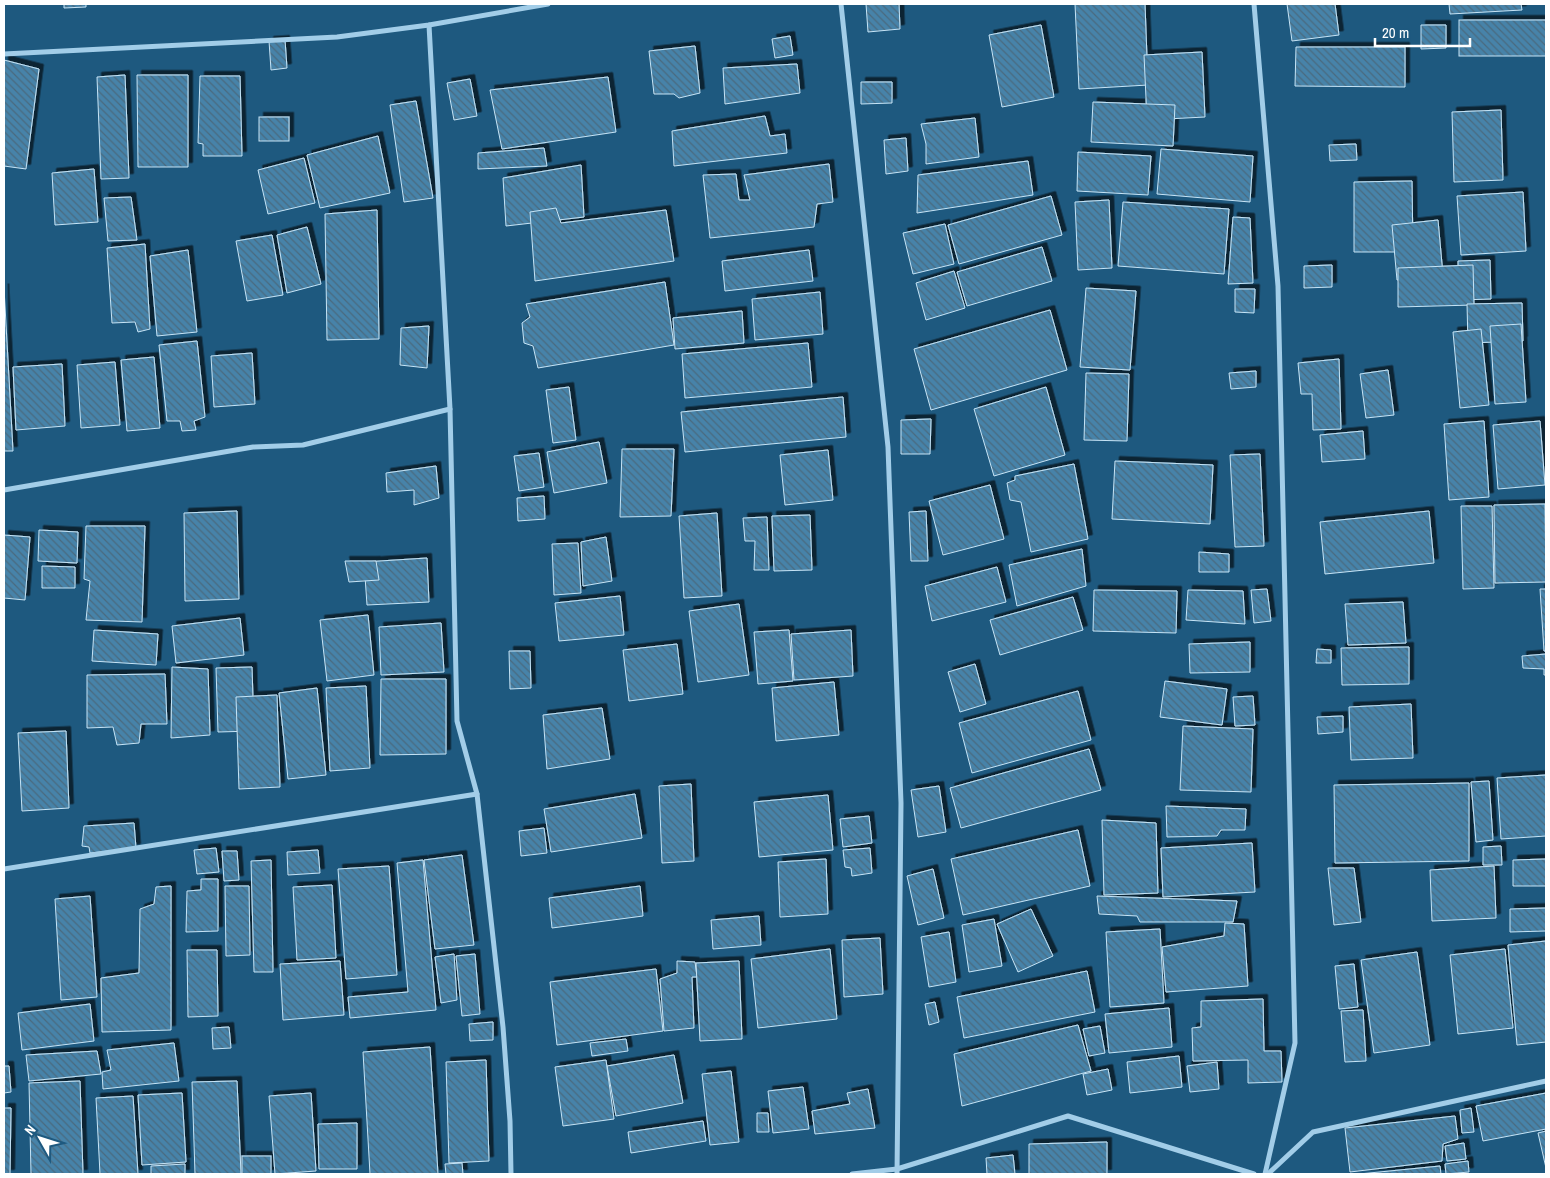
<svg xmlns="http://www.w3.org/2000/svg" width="1550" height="1178" font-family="'Archivo Narrow',sans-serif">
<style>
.building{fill:url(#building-back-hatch);stroke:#c6e4f6;filter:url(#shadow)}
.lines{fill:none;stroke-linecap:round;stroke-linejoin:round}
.street{stroke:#a2cde8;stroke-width:5}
</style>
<defs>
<pattern id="building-back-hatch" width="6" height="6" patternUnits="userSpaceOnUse" patternTransform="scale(1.25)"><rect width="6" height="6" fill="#4783a9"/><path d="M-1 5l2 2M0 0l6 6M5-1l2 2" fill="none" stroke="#496a7f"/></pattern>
<filter id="shadow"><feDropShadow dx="4.5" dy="-4.5" stdDeviation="0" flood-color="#0009"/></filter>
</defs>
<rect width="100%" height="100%" fill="#1e597f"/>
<g class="building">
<path d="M64 4H86V7L64 8Z"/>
<path d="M866 4H899L900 29 868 32Z"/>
<path d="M1075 4H1145L1148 85 1079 89Z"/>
<path d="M1287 4H1335L1339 35 1292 41Z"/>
<path d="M1449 4H1521L1522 10 1450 14Z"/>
<rect x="1459" y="20" width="87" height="36"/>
<path d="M1041 25 1054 97 1002 107 989 35Z"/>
<path d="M1421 25H1446V48L1421 49Z"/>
<path d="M790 36 793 55 775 58 772 39Z"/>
<path d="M285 40 287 68 271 70 269 41Z"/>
<path d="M695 46 700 93 679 98 674 94H654L649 51Z"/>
<path d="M1296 47H1405V87L1295 86Z"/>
<path d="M1202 52 1205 117 1147 120 1144 55Z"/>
<path d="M4 60 39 69 26 169 4 166Z"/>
<path d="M797 64 800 93 725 104 723 68Z"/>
<path d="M125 75 129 178 101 179 97 77Z"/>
<path d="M137 75H188V167H138Z"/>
<path d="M200 76H240L242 156H203V144L198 143Z"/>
<path d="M608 77 616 132 502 149 490 90Z"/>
<path d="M470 79 477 116 454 120 447 83Z"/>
<path d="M861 82H892V103L861 104Z"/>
<path d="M416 101 433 198 404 202 390 105Z"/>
<path d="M1093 102 1175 105 1173 146 1091 142Z"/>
<path d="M1501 110 1503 180 1454 182 1452 112Z"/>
<path d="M765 116 770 136 785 134 787 153 674 166 672 131Z"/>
<rect x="259" y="117" width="30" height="24"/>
<path d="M975 118 979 157 926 164V144L921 124Z"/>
<path d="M378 136 390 193 320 208 307 155Z"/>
<path d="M906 138 908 171 886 174 884 140Z"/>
<path d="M1356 144 1357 160 1330 161 1329 145Z"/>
<path d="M544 148 547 166 478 169V153Z"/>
<path d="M1161 149 1253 156 1250 202 1157 194Z"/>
<path d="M1078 152 1151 156 1148 195 1077 191Z"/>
<path d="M304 158 315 203 268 214 258 170Z"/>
<path d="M1028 161 1033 195 917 213 918 175Z"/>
<path d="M829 164 833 202 817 204 814 227 710 238 703 175 736 174 739 200H750L744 175Z"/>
<path d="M581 165 584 217 506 226 503 178Z"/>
<path d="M94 169 98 222 55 225 52 173Z"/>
<path d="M1412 181 1413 252H1354V182Z"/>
<path d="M1523 192 1526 251 1461 255 1457 196Z"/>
<path d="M1051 196 1062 235 959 264 948 225Z"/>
<path d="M131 197 137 240 108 241 104 198Z"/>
<path d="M1109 200 1112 268 1078 270 1075 202Z"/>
<path d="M1123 202 1229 209 1224 274 1118 266Z"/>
<path d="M556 208 561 223 666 210 674 261 535 281 530 212Z"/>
<path d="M377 210 379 339 327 340 325 214Z"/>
<path d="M1233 217 1250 218 1253 283 1228 284Z"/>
<path d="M1438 220 1443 275 1397 280 1392 225Z"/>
<path d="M945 224 954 264 913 274 903 233Z"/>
<path d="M307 227 321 284 287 293 277 235Z"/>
<path d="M272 235 283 295 247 301 236 241Z"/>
<path d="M145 244 150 329 138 332 135 322 112 323 107 248Z"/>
<path d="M1042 247 1052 281 967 306 957 272Z"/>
<path d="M188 250 197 332 157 336 150 256Z"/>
<path d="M809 250 813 281 725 291 722 261Z"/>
<path d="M1490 260 1491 299 1459 300 1458 261Z"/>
<path d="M1332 265V287L1304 288V266Z"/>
<path d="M1473 265 1474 305 1398 307V268Z"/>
<path d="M954 271 965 308 926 320 916 283Z"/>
<path d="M665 282 674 345 538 368 533 346 524 343 522 323 530 317 526 304Z"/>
<path d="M4 288 13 451H4Z"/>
<path d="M1086 288 1136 291 1130 370 1080 367Z"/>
<path d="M1235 289H1255L1254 313 1235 312Z"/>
<path d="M820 292 823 334 755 340 752 299Z"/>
<path d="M1522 303 1523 341 1468 343 1467 304Z"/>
<path d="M1050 310 1067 370 931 410 914 349Z"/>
<path d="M742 311 744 343 675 349 673 318Z"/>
<path d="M1521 324 1526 402 1495 404 1490 326Z"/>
<path d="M429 326 427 368 400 365 401 328Z"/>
<path d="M1481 329 1489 405 1460 408 1453 332Z"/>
<path d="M197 341 205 417 194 421 196 430 182 431 180 421H167L159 345Z"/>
<path d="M808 343 812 387 685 398 682 354Z"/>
<path d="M252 353 255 404 214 407 211 356Z"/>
<path d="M154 357 160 428 127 431 121 360Z"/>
<path d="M1339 359 1341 429 1313 430 1312 394H1301L1298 363Z"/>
<path d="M115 362 120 425 81 428 77 365Z"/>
<path d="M62 364 65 426 16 430 13 367Z"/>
<path d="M1388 370 1394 415 1366 418 1360 374Z"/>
<path d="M1256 371V387L1231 389 1229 373Z"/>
<path d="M1086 373 1129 374 1127 441 1084 440Z"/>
<path d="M569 387 576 440 553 443 546 390Z"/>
<path d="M1046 387 1065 455 994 476 974 409Z"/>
<path d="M843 397 846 437 685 452 681 412Z"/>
<path d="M931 419 930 454H901V420Z"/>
<path d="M1484 421 1489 497 1449 500 1444 424Z"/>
<path d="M1540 421 1545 485 1498 489 1493 425Z"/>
<path d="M1363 431 1365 459 1322 462 1320 435Z"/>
<path d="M599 442 607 483 554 493 547 452Z"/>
<path d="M622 449H674L671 516 620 517Z"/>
<path d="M828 450 833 500 785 505 780 455Z"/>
<path d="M539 453 544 487 519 491 514 456Z"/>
<path d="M1260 454 1264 546 1235 547 1230 455Z"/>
<path d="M1115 461 1213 465 1210 524 1112 519Z"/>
<path d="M1074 464 1088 539 1031 552 1021 502 1010 500 1007 483 1015 480V476Z"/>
<path d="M436 466 439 498 414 505V490L387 492 386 473Z"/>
<path d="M990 485 1004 539 943 555 929 501Z"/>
<path d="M544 496 545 519 518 521 517 498Z"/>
<path d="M1545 504 1546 582 1495 583 1494 505Z"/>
<path d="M1461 506H1492L1494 588 1463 589Z"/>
<path d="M237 511 239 599 185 601 184 513Z"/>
<path d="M926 511 928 561H911L909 512Z"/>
<path d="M1429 511 1434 563 1325 574 1320 522Z"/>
<path d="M717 513 722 596 684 598 679 516Z"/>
<path d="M810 515 812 570 774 571 772 516Z"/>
<path d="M767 517 769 570H754L755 541H745L743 518Z"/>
<path d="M86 526H145L142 622 86 620 90 581 84 579Z"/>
<path d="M39 530 78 532 77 563 38 561Z"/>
<path d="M4 535 30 537 25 600 4 598Z"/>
<path d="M606 537 612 581 583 586 581 542Z"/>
<path d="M578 543 581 593 554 595 552 544Z"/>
<path d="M1082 549 1086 586 1017 606 1009 565Z"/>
<path d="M1199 552 1229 554V572H1199Z"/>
<path d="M427 558 429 602 367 605 364 562Z"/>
<path d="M345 561H376L379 580 349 582Z"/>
<path d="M42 566 75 567V588H42Z"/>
<path d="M997 567 1006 602 932 621 925 586Z"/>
<path d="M1267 589 1271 621 1254 623 1251 590Z"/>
<path d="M1540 589H1546V651H1544Z"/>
<path d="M1094 590 1177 591 1176 633 1093 631Z"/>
<path d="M1188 590 1243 591 1245 624 1186 620Z"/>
<path d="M620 596 624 635 559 641 555 603Z"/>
<path d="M1073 597 1083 630 1000 655 990 620Z"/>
<path d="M1403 602 1406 643 1348 645 1345 604Z"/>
<path d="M739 604 749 675 698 682 689 611Z"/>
<path d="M368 615 374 675 327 681 320 620Z"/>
<path d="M240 618 244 655 176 663 172 626Z"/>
<path d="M441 623 444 672 381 675 379 627Z"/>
<path d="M94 630 158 634 156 665 92 661Z"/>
<path d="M789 630 793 681 758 684 754 632Z"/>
<path d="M851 630 853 676 794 680 791 634Z"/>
<path d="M1250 642V672L1190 673 1189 644Z"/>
<path d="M677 644 683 694 629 701 623 650Z"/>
<path d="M1409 647V684L1342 685 1341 648Z"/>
<path d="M1317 649 1331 650V663H1316Z"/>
<path d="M509 651H530L531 688 510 689Z"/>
<path d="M1546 654V675H1544V669L1523 668 1522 656Z"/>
<path d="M975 664 986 704 960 712 948 672Z"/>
<path d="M172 667 208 669 210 735 171 738Z"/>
<path d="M252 667 254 731 218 732 216 668Z"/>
<path d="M165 674 167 724H141L139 743 117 745 113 727 87 728V675Z"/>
<path d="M381 679H446V754L380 755Z"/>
<path d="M1165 681 1227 689 1222 725 1160 717Z"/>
<path d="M834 682 839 735 776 741 772 688Z"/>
<path d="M366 686 370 768 330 771 326 688Z"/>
<path d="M317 688 326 775 288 779 279 693Z"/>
<path d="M1078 691 1091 740 972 773 959 723Z"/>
<path d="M277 695 280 787 239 789 236 697Z"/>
<path d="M1253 696 1255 725 1235 726 1233 697Z"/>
<path d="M1411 704 1413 758 1351 760 1349 707Z"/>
<path d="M602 708 610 759 547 769 543 715Z"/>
<path d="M1343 716V732L1318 734 1317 717Z"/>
<path d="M1183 726 1253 729 1251 792 1180 790Z"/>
<path d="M66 731 69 808 22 811 18 733Z"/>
<path d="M1089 749 1101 790 961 828 950 788Z"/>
<path d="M1546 775V836L1501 839 1497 778Z"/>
<path d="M1489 781 1493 840 1476 842 1471 782Z"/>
<path d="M1469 783V861L1335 863 1334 785Z"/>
<path d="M691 784 694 861 662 863 659 786Z"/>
<path d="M939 786 946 832 918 837 911 790Z"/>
<path d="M635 794 642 838 551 852 544 809Z"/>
<path d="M828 795 833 850 759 857 754 802Z"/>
<path d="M1166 806 1246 809 1245 830H1221L1217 836 1167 837Z"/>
<path d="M869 816 872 843 843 847 840 819Z"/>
<path d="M1102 820 1156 823 1158 893 1104 895Z"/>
<path d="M134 823 136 848 90 853 89 847 82 846 84 826Z"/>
<path d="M544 828 547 853 521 856 519 831Z"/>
<path d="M1078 830 1090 886 963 915 951 859Z"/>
<path d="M1252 843 1255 892 1163 897 1161 848Z"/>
<path d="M1501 846 1502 865H1483V847Z"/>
<path d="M216 848 219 872 197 874 194 850Z"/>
<path d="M870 848 872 873 852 876 851 868 845 867 843 850Z"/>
<path d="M318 850 320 873 288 875 287 852Z"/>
<path d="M222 851H237L239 880 224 881Z"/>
<path d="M462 855 474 945 435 949 424 860Z"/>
<path d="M826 859 828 914 780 917 778 862Z"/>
<path d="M1546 859V886H1513V860Z"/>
<path d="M271 860 273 972H254L251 861Z"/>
<path d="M423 860 436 1010 350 1018 348 997 408 992 397 863Z"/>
<path d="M389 866 397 975 346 979 338 869Z"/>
<path d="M1494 866 1496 918 1432 921 1430 870Z"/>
<path d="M1328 868H1354L1361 922 1334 925Z"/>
<path d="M933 869 944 918 918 925 907 876Z"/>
<path d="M201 879H218V931L186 932 187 891 201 890Z"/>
<path d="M332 885 336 958 297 960 293 887Z"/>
<path d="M171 886V1030L102 1032 101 978 139 973 140 909 154 904 156 887Z"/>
<path d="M225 886H249L250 955 226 956Z"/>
<path d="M640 886 643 916 552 928 549 898Z"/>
<path d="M90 896 97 997 61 1000 55 899Z"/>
<path d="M1097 896 1237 901 1233 922H1140L1137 916 1099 914Z"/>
<path d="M1546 908V931L1510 932V909Z"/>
<path d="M1031 909 1053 956 1018 972 997 924Z"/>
<path d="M759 916 761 945 713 949 711 920Z"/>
<path d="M994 919 1002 966 969 972 962 925Z"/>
<path d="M1225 923 1244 924 1248 986 1166 992 1162 947 1224 936Z"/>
<path d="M1160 929 1164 1003 1110 1007 1106 932Z"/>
<path d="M949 932 956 982 929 987 921 937Z"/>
<path d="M880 938 883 994 844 997 842 940Z"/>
<path d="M1546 941V1042L1517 1045 1508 945Z"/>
<path d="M830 949 837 1019 758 1028 751 959Z"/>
<path d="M1505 949 1513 1028 1458 1034 1450 955Z"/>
<path d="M187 950H217L218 1016 188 1017Z"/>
<path d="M1417 952 1430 1045 1374 1053 1361 960Z"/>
<path d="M454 954 457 1000 441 1003 435 957Z"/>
<path d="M475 954 480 1014 462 1016 456 956Z"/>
<path d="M340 961 344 1015 283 1020 280 964Z"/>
<path d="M677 961 695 962 697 977H692L694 1028 664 1031 660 979 677 973Z"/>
<path d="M739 961 742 1039 700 1041 696 963Z"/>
<path d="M1354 964 1358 1007 1339 1009 1335 966Z"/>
<path d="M656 969 663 1031 557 1045 550 982Z"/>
<path d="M1087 971 1095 1012 964 1038 957 997Z"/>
<path d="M1263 999 1264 1051H1281L1282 1082 1248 1083V1060L1193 1061 1192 1028 1201 1027V1001Z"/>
<path d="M935 1002 939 1022 929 1025 925 1004Z"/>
<path d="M90 1004 94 1041 22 1050 18 1013Z"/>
<path d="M1169 1008 1172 1047 1109 1053 1105 1014Z"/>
<path d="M1363 1010 1366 1061 1345 1062 1341 1011Z"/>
<path d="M493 1022V1040L470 1041 469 1024Z"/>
<path d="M1078 1025 1091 1071 962 1106 954 1054Z"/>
<path d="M1100 1026 1105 1053 1089 1056 1083 1029Z"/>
<path d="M229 1027 231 1048 213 1049 212 1028Z"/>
<path d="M626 1039 628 1051 592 1056 590 1043Z"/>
<path d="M174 1043 179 1081 103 1089 102 1072 111 1070 107 1050Z"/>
<path d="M430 1047 438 1174H370L363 1052Z"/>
<path d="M97 1051 101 1074 29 1081 26 1055Z"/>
<path d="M674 1055 683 1103 616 1116 607 1066Z"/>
<path d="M1179 1056 1182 1087 1130 1093 1127 1062Z"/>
<path d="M486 1060 489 1161 449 1163 446 1062Z"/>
<path d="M606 1060 614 1119 563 1126 555 1067Z"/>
<path d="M1217 1062 1219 1089 1190 1092 1187 1066Z"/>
<path d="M4 1066H9L11 1092 4 1093Z"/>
<path d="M1108 1069 1112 1090 1087 1095 1083 1074Z"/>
<path d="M731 1071 739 1142 710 1145 702 1074Z"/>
<path d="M80 1081 83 1174H31L29 1083Z"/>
<path d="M237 1081 241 1174H195L192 1082Z"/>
<path d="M803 1087 809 1129 773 1133 768 1091Z"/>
<path d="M868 1089 875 1128 815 1134 812 1111 850 1104 847 1093Z"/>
<path d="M182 1093 186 1162 142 1165 138 1095Z"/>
<path d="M311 1093 316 1171 275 1174 269 1096Z"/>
<path d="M1546 1093V1129L1483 1141 1476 1106Z"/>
<path d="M133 1096 138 1174H100L96 1098Z"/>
<path d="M4 1108H11L10 1174H4Z"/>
<path d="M1471 1108 1474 1132 1462 1133 1460 1110Z"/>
<path d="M757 1113H768L769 1132H757Z"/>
<path d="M1455 1116 1458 1139 1443 1144 1442 1161 1350 1172 1345 1128Z"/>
<path d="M703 1121 706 1141 631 1153 628 1132Z"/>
<path d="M357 1123V1169H319L318 1124Z"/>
<path d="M1546 1131V1168L1538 1133Z"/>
<path d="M1107 1142V1174H1029V1144Z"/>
<path d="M1464 1143 1466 1159 1447 1161 1445 1146Z"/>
<path d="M1013 1155 1015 1174H987L986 1158Z"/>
<rect x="242" y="1156" width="29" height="18"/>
<path d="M1468 1161 1469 1172 1446 1174 1445 1164Z"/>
<path d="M462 1163 463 1174H446L445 1164Z"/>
<path d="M185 1164V1174H151V1166Z"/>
<path d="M1440 1166 1441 1174H1359Z"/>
</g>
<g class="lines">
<g class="street">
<path d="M841 4 888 447 901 803 897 1174"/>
<path d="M1254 4 1278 286 1295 1043 1265 1174"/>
<path d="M429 25 450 409 457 721 477 794 503 1027 510 1121 511 1174"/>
<path d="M4 54 337 37 429 25 548 4"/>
<path d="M4 490 253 447 303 445 450 409"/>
<path d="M4 869 477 794"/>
<path d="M852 1174 897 1169 1068 1116 1254 1174"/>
<path d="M1268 1174 1313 1132 1546 1081"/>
</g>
</g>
<rect width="1550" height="1178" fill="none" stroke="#ffffff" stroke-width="10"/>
<g transform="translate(40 1138) rotate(309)" stroke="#1e597f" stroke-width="4" paint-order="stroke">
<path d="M0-4L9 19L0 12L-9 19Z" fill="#ffffff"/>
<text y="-8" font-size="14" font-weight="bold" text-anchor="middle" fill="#ffffff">N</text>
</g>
<path d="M1375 38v8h95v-8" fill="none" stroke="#ffffff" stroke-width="2.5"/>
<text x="1382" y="38" font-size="15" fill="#ffffff" stroke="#1e597f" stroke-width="4" paint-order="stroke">20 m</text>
</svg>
